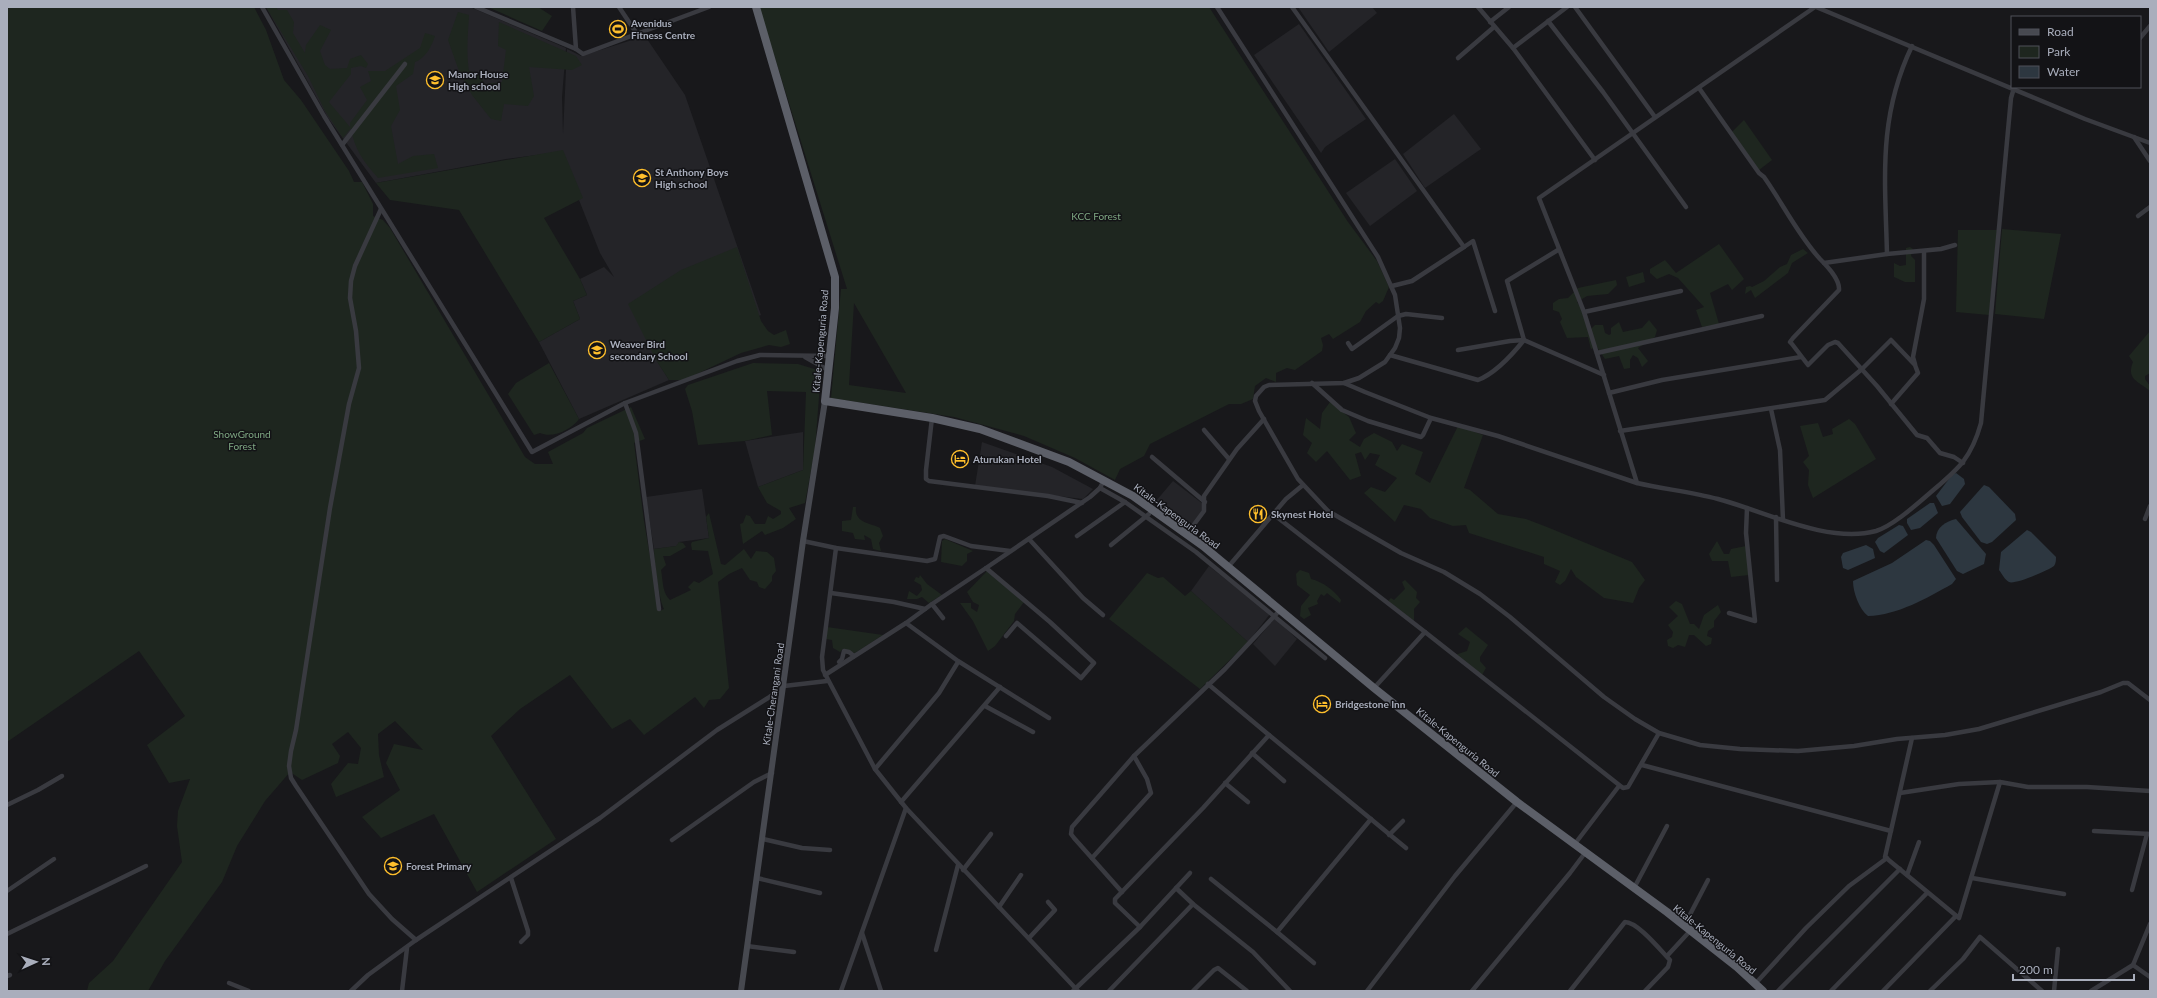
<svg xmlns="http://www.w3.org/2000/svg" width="2157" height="998" font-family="Lato,sans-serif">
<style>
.built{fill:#242428}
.green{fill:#1e261f;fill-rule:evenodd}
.water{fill:#2d3740}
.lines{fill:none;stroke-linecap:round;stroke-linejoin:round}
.minor{stroke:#393a40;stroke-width:4.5}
.secondary{stroke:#474950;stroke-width:6}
.trunk{stroke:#5c5f68;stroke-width:8}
.labels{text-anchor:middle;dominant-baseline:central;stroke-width:3;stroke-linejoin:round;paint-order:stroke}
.poi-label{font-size:10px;font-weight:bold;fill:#a9aebc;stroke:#131316;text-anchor:start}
.park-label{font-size:10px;fill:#7fa883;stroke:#131316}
.street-label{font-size:10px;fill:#a9aebc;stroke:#131316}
</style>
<rect width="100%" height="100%" fill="#18181b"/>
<g class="built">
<path d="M266 7H470L566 48 562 97 563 134 567 49 581 56 645 36 685 95 761 315 657 361 669 380 579 419 539 342 580 319 573 301 587 295 580 279 604 267 614 277 600 253 560 152 506 159 376 183 328 118Z"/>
<path d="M1298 7H1372L1377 13 1329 52Z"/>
<path d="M1299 24 1366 119 1325 147 1321 153 1254 55Z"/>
<path d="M1454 114 1481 149 1425 188 1403 154Z"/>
<path d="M1395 159 1417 191 1370 226 1346 193Z"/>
<path d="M803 432V470L758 487 745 441Z"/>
<path d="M982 442 1052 467 1093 489 1083 499 975 486Z"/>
<path d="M1173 481 1203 504 1202 513 1190 527 1156 501Z"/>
<path d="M702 489 709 538 679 542 677 546 654 549 646 497Z"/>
<path d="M1209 566 1270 614 1248 642 1191 591Z"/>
<path d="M1275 618 1297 639 1275 666 1253 644Z"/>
</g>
<g class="green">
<path d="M7 7H254L266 30 284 80 301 100 349 171 354 182H362L373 204V216L383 220 390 228 525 457 535 464H553L548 452 583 433 587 428 631 407 645 439 634 443 644 521 659 611 664 609C659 600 654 561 654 549L676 546 679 542 683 543 686 547 670 556H663L666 565 661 570C663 580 662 593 670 600L691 590 688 587 694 581 699 583 713 574 708 551 692 550 691 544 692 542 709 538 706 517 709 513 721 564 725 565 744 549 751 559 756 551 767 552 774 558 776 571 772 576V581L765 589 759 587 757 582 750 580 742 568 729 574 718 582 729 688 720 699 709 700 704 708 695 697 644 735 630 719 612 729 570 675 520 709 491 736 556 839 477 892 434 814 381 838 362 817 400 790 386 763 394 744 423 750 395 721 378 734 379 755 384 777 336 797 331 784 348 763 358 764 361 748 348 732 332 744 340 756 338 763 302 780 290 772 265 801 237 846 222 882 165 961 148 991H87L89 983 113 961 182 862 177 826 178 811 190 779 169 783 147 745 185 716 139 651 7 742Z"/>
<path d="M266 7H276L278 10H287L294 22 293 33 305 53 306 45 320 25 331 30 320 51 325 65 330 69 347 68 350 59 361 55 368 64 366 68 361 66 351 68V74L329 102 350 127V123L367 100 360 87 371 81 368 71H385L420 48 425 33 435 36C432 46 425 59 415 62L413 74 396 86 400 110 391 126 398 164 413 156 434 154 438 168 378 178C364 162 354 149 351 128L343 138 325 111 308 76Z"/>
<path d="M488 7H538L552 16 542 31Z"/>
<path d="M759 7H1209L1348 222 1377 261 1389 287 1383 301 1379 304 1376 302 1366 311 1360 322 1333 339 1329 334 1321 338 1323 345 1322 351 1295 370 1287 368 1276 373V382L1266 378 1255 386 1253 399 1241 404H1229L1150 444 1144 456 1120 469 1115 480 1075 458 1024 436 954 417 831 398 841 289H847ZM854 303 906 393 849 385Z"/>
<path d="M458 12 469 15C468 34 466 52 469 71L478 73 485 84 502 82 506 50 498 46 499 22 576 56 582 65 572 70 529 67 534 96 528 106 504 104 501 121 491 119 472 95 459 71 448 40Z"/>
<path d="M1744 120 1772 160 1759 170 1732 132Z"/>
<path d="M563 150 583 198 544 218 580 279 587 295 573 301 580 319 539 342 459 210 390 200 376 183Z"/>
<path d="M2002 229 2061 234 2044 319 1995 314Z"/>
<path d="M1958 230H1997L1989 315 1956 312Z"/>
<path d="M1719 244 1744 279 1732 290 1728 284 1710 293 1719 324 1702 327 1696 310 1704 307 1678 278 1669 274 1657 279 1650 273V269L1665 260 1676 273Z"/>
<path d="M737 247 761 321 768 331 774 335 786 330 790 344 781 347 769 345 741 353 684 380H669L656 360 628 304 681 270Z"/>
<path d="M1910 247 1913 249 1911 256 1915 260V282H1905L1894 277V263L1900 266 1906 265V248Z"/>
<path d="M1803 249 1808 253 1792 263 1788 273 1755 298 1751 290 1745 294 1746 287 1750 286 1752 287 1764 281 1780 267 1787 264 1791 255Z"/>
<path d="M1643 272 1645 282 1629 287 1626 277Z"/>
<path d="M1616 280 1617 285 1608 294 1587 296 1577 302 1587 316 1591 329 1595 325H1603L1605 333 1609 335 1611 334V328L1619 322 1623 332 1642 328 1649 320 1657 330 1655 337 1638 348 1648 361 1642 367 1638 358 1633 355 1630 360V368L1624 369 1619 356 1605 359 1597 347 1591 349 1588 337 1567 338 1560 322 1562 319 1559 312 1553 310V303L1559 299 1568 298 1578 288Z"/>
<path d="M2150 331V373L2145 376V379L2150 386V391C2138 381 2126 379 2133 362L2129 356Z"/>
<path d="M549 363 579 419C572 429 553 439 540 433L534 435 508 394 516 383Z"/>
<path d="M753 363 798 364 821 371 815 449 805 503 789 508 796 519 783 528 765 535 762 531 743 544 740 524 743 523 746 515 750 516 755 524H765L768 516 773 519 781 514V511L767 503 758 487 803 470 806 392 767 391 772 435 745 441 698 445 692 411 685 389 688 385Z"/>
<path d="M1330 402 1349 417 1356 433 1349 440 1360 447 1364 439 1374 433 1392 442 1397 451 1402 444 1423 452 1415 474 1430 483 1458 426 1483 435 1464 488 1470 490 1498 514 1526 519 1547 527 1632 562 1645 580 1639 588 1633 603 1604 598 1576 577 1571 569 1565 581 1560 585 1555 582 1560 571 1544 564V557L1469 533 1466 525 1453 526 1430 518 1421 509 1404 505 1395 522 1364 493 1371 487 1385 492 1397 478 1375 465 1380 455 1370 453 1365 460 1361 452 1355 454 1361 476 1350 480 1327 451 1316 462 1307 453 1312 443 1303 435 1306 418 1320 429 1322 413Z"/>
<path d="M1849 419 1855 424 1876 459 1813 498 1808 485 1809 470 1803 462 1809 456 1800 426 1818 423 1823 437 1833 434 1832 429Z"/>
<path d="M853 507H856C854 523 870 523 880 528L883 536 879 543 881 551 873 549 871 539 864 535 865 540 855 539 853 533 842 531V521L851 520Z"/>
<path d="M945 539 973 551 967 554V561L962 566 941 562 942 541Z"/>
<path d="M1717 541 1724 554H1729L1731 549 1746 546 1749 575 1731 577 1728 561H1712L1709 554Z"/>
<path d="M1300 570 1309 573 1311 579C1323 582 1334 590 1341 600L1340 603 1327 593 1324 596 1321 594 1317 601 1318 604 1308 608 1311 615 1304 619 1300 616 1301 606 1310 595 1297 585 1296 574Z"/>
<path d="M987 571 1024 602 1015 614 1014 621 995 646 988 651 973 621 960 603H971V608L977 612 979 605 973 602 967 592Z"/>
<path d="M1147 573 1158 578 1163 577 1185 596 1191 591 1248 642 1200 689 1109 619Z"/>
<path d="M920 575 927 584 942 595 929 603 922 597 917 599H907L909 591 917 596 922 590 921 585 914 581 916 577 919 578Z"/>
<path d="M1405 580 1417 592 1416 598 1420 602 1414 609V621L1388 601 1391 598 1394 600 1405 589 1402 582Z"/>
<path d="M1676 601 1682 604 1690 624H1694L1699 629 1704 615 1718 605 1721 612 1714 621V627L1708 631 1707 636 1712 638 1711 644 1706 646 1694 635H1689L1685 647 1678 645 1673 648 1668 646 1667 640 1672 637 1673 632 1668 625 1678 616 1669 607Z"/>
<path d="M827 627 883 635 855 653 843 649 840 652 833 648 832 640 826 639Z"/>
<path d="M1466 627 1488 645 1480 657V661L1486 668 1482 675 1455 655 1467 651 1470 642 1458 634Z"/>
</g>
<g class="water">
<path d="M1956 473 1964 479 1965 484 1950 504 1942 506 1936 496 1952 475Z"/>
<path d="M1984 485 1989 487 2015 514 2016 520 1992 542 1987 544 1981 542 1962 517 1960 512Z"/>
<path d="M1930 503H1934L1938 513 1920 528 1911 530 1907 523V519Z"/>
<path d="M1956 519 1986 554 1984 564 1963 574 1957 571 1936 538C1936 528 1946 521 1956 519Z"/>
<path d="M1899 525 1903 526 1908 535 1884 553 1880 551 1875 542 1878 538Z"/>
<path d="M2027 530 2031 532 2056 557C2056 560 2056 563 2054 566 2049 570 2015 585 2009 582 2005 580 2002 574 1999 570L2001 552Z"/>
<path d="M1926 540 1930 541 1934 545 1956 579 1952 584C1927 598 1898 615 1868 616 1859 609 1853 592 1853 581L1892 563Z"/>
<path d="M1866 545 1873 549 1875 558 1848 570 1843 568 1841 557 1843 553Z"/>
</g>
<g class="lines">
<g class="minor">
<path d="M262 7 324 116 532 452 625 403 737 361 760 355 830 356"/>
<path d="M476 7 576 49 583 54 709 7"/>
<path d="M573 7 576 49"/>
<path d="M619 7 637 34"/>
<path d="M1217 7 1378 257 1395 295 1400 328 1399 338 1395 348 1385 362 1359 378 1344 383 1269 385 1264 387 1256 396 1255 401 1259 411 1298 479 1328 511 1401 553 1444 572 1480 594 1510 617 1604 697 1635 719 1659 733 1700 745 1740 749 1798 751 1854 746 1897 739 1945 735 1979 729 2101 692 2123 683H2128L2150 700"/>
<path d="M1292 7 1464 247 1473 241 1495 311"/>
<path d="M1478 7 1513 48 1595 160"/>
<path d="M1575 7 1655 117"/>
<path d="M1815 7 1539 198 1584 312 1637 483C1664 489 1691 492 1718 499 1764 511 1827 544 1876 531 1893 526 1917 504 1931 492 1958 469 1971 459 1981 423L2011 98 2014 88"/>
<path d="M1816 7 2085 119 2150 143"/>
<path d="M1548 21 1603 92 1686 207"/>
<path d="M1490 22 1509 7"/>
<path d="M2140 38 2150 26"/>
<path d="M1513 48 1567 7"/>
<path d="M1458 58 1494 27"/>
<path d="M1699 88 1759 173 1764 177C1783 204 1798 235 1820 259 1827 266 1840 279 1839 290L1793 338 1790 342 1792 344 1808 365 1828 345 1835 342 1838 343 1877 386 1917 435 1927 438 1940 453 1954 457 1963 463"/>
<path d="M2134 137 2150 161"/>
<path d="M342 145 405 64"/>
<path d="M381 209 355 266 351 281 350 298 356 331 359 368 349 404 330 508 296 730 291 751 289 766 291 778 296 786 369 894 392 919 416 940"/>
<path d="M2138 216 2150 207"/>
<path d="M1887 254C1885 177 1878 117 1912 46"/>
<path d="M1824 263 1887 254 1941 249 1955 245"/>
<path d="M1392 286 1412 281 1464 247"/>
<path d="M1584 312 1681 291"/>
<path d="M1524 340 1507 281 1558 250"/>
<path d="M1348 343 1352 349 1398 316 1406 314 1442 318"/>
<path d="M1458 350 1510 341 1524 340 1604 375"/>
<path d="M1597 353 1762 316"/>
<path d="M1390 355 1478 380C1496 373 1512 355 1524 340"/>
<path d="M805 357 828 370"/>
<path d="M1915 364 1913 357 1924 299V252"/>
<path d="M1312 383 1342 410 1368 421 1421 437 1423 435 1431 418"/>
<path d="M1344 383 1365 392 1431 418 1498 436 1637 483"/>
<path d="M1609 393 1662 380 1801 357"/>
<path d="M625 403 636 433 659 609"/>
<path d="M1771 409 1780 450 1783 520"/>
<path d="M932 418 926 470V479L929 481 1048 496 1082 503"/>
<path d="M1204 430 1229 459"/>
<path d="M1620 431 1825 400 1862 369 1891 340 1915 365 1918 373 1891 404"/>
<path d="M1152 457 1205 502"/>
<path d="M1125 502 1196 552 1325 658"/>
<path d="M1273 514 1425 632"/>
<path d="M1776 517 1777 580"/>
<path d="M2145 519 2150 506"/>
<path d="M1187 534 1204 511V496L1237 449 1264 419"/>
<path d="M1077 536 1125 502 1100 488"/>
<path d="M1029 539 1083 598 1103 615"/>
<path d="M803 541 836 548 927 561 935 559 940 537 944 536 971 546 1010 551"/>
<path d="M1111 545 1149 514"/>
<path d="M836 548 822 657 823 670 875 769 906 808 1078 991"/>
<path d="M1228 567 1286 499 1303 485"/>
<path d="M831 593 894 602 925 609"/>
<path d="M932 604 986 568"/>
<path d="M1729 613 1755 621 1746 533 1747 508"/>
<path d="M943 618 932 604 906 623 958 661 1049 718"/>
<path d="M1006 636 1017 623 1081 678 1094 663 1050 622 986 568 1090 497 1100 488 1104 480"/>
<path d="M839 662 842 659 844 651 849 652 854 656"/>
<path d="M825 675 906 623"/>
<path d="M1208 684 1269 735"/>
<path d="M1374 688 1425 632 1623 788 1628 787 1659 733"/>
<path d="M985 706 1033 732"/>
<path d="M1912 738 1885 857 1959 918 2000 782 2028 787H2087L2150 791"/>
<path d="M1252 753 1284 781"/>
<path d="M1642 765 1891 831"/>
<path d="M875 769 939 693 958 662"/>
<path d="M1225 783 1248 802"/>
<path d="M1900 793 1959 784 2000 782"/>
<path d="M901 802 1000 687"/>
<path d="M7 805 38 790 62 776"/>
<path d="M2094 831 2150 834"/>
<path d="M1389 835 1403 821"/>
<path d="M763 839 802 848 830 850"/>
<path d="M672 840 754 782 772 773"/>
<path d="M1574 845 1619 786"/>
<path d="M1092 858 1151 793 1147 779 1134 756"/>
<path d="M963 870 991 834"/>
<path d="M1907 875 1919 842"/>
<path d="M511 878 528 931V935L521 942"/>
<path d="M757 878 820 893"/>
<path d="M1972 878 2064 894"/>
<path d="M1211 879 1277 932 1371 819"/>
<path d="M1634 888 1667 826"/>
<path d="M2132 890 2147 834"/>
<path d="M7 891 54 859"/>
<path d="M1122 892 1074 838 1071 834 1072 827 1134 756 1225 669 1281 609"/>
<path d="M1193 904 1253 952 1290 991"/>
<path d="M999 907 1021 875"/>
<path d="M1684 926 1708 880"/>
<path d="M1140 927 1115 903V899L1203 808 1269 735 1406 848"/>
<path d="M1277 932 1314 963"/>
<path d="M862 933 881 991"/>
<path d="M7 934 146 866"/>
<path d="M1029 938 1055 910 1048 902"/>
<path d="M747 946 794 952"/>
<path d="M936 950 958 865"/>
<path d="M1667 956 1690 931"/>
<path d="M2133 965 2150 977"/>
<path d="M7 976 10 975"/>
<path d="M229 983 249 991"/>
<path d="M1755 984 1806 928 1849 886 1887 858"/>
<path d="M351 991 368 975 416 940 600 818 717 730 768 698 784 686 827 681"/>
<path d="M402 991 407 948"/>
<path d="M841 991 906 808"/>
<path d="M1073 991 1140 927 1190 873"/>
<path d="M1109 991 1193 904 1176 888"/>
<path d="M1193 991 1214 970 1218 968 1247 991"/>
<path d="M1367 991 1455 876 1517 802"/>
<path d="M1472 991 1570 873 1585 853"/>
<path d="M1570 991 1625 922C1638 922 1661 951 1670 960L1668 967 1645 991"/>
<path d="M1778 991 1900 869"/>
<path d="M1831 991 1927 893"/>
<path d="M1883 991 1956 916"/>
<path d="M1930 991 1963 959 1980 937 2042 991"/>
<path d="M2054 991 2058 949"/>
<path d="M2091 991 2133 965 2150 924"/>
</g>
<path class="secondary" d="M741 991 803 541 825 401"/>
<path class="trunk" d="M756 7 835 277V308L825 401 932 418 980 429 1069 462 1133 496 1203 546 1374 688 1517 802 1667 912 1737 967 1763 991"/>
</g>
<defs>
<g id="stadium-ring" transform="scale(0.9)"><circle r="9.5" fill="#131316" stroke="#ffbf2c" stroke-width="1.5"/><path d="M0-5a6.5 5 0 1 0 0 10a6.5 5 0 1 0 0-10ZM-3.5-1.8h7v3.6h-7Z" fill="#ffbf2c"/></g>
<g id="school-ring" transform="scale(0.9)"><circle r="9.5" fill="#131316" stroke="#ffbf2c" stroke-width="1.5"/><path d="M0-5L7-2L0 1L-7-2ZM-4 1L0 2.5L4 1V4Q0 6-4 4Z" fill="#ffbf2c"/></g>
<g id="hotel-ring" transform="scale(0.9)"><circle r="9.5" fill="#131316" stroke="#ffbf2c" stroke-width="1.5"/><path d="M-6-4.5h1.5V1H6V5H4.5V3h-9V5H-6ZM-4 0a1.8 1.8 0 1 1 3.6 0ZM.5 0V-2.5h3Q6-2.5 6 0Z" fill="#ffbf2c"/></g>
<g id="restaurant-ring" transform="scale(0.9)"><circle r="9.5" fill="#131316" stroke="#ffbf2c" stroke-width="1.5"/><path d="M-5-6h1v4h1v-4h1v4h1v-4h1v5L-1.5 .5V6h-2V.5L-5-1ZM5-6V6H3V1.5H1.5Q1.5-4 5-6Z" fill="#ffbf2c"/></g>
</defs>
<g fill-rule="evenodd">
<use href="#stadium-ring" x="618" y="29"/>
<use href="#school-ring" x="435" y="80"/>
<use href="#school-ring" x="642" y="178"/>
<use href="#school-ring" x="597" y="350"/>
<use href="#hotel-ring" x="960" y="459"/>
<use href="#restaurant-ring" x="1258" y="514"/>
<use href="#hotel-ring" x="1322" y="704"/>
<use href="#school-ring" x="393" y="866"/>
</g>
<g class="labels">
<g class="poi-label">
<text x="631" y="23">Avenidus<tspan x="631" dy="12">Fitness Centre</tspan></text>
<text x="448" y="74">Manor House<tspan x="448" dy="12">High school</tspan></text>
<text x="655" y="172">St Anthony Boys<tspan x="655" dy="12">High school</tspan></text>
<text x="610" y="344">Weaver Bird<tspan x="610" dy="12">secondary School</tspan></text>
<text x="973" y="459">Aturukan Hotel</text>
<text x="1271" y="514">Skynest Hotel</text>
<text x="1335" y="704">Bridgestone Inn</text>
<text x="406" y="866">Forest Primary</text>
</g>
<g class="park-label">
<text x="1096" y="216">KCC Forest</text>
<text x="242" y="434">ShowGround<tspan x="242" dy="12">Forest</tspan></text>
</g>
<g class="street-label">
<text transform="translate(820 341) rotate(-85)">Kitale-Kapenguria Road</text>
<text transform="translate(1177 516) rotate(36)">Kitale-Kapenguria Road</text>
<text transform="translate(773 694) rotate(-82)">Kitale-Cherangani Road</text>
<text transform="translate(1458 742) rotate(39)">Kitale-Kapenguria Road</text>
<text transform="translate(1715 939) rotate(39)">Kitale-Kapenguria Road</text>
</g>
</g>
<rect width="2157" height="998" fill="none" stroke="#a9aebc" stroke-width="16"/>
<rect x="2011" y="16" width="130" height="72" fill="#131316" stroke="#4f5158"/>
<rect x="2019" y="29" width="20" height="6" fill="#474950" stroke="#4f5158"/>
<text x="2047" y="36" font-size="12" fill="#a9aebc">Road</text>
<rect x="2019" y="46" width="20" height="12" fill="#1e261f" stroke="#4f5158"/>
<text x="2047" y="56" font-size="12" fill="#a9aebc">Park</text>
<rect x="2019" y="66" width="20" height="12" fill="#2d3740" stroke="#4f5158"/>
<text x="2047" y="76" font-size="12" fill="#a9aebc">Water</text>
<g transform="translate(36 962) rotate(87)" stroke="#131316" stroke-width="3" paint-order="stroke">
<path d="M0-3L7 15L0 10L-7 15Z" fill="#a9aebc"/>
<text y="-6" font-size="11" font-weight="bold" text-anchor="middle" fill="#a9aebc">N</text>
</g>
<path d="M2013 974v6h121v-6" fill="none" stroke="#a9aebc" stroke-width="2"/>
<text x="2019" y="974" font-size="12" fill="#a9aebc" stroke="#131316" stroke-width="3" paint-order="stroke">200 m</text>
</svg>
